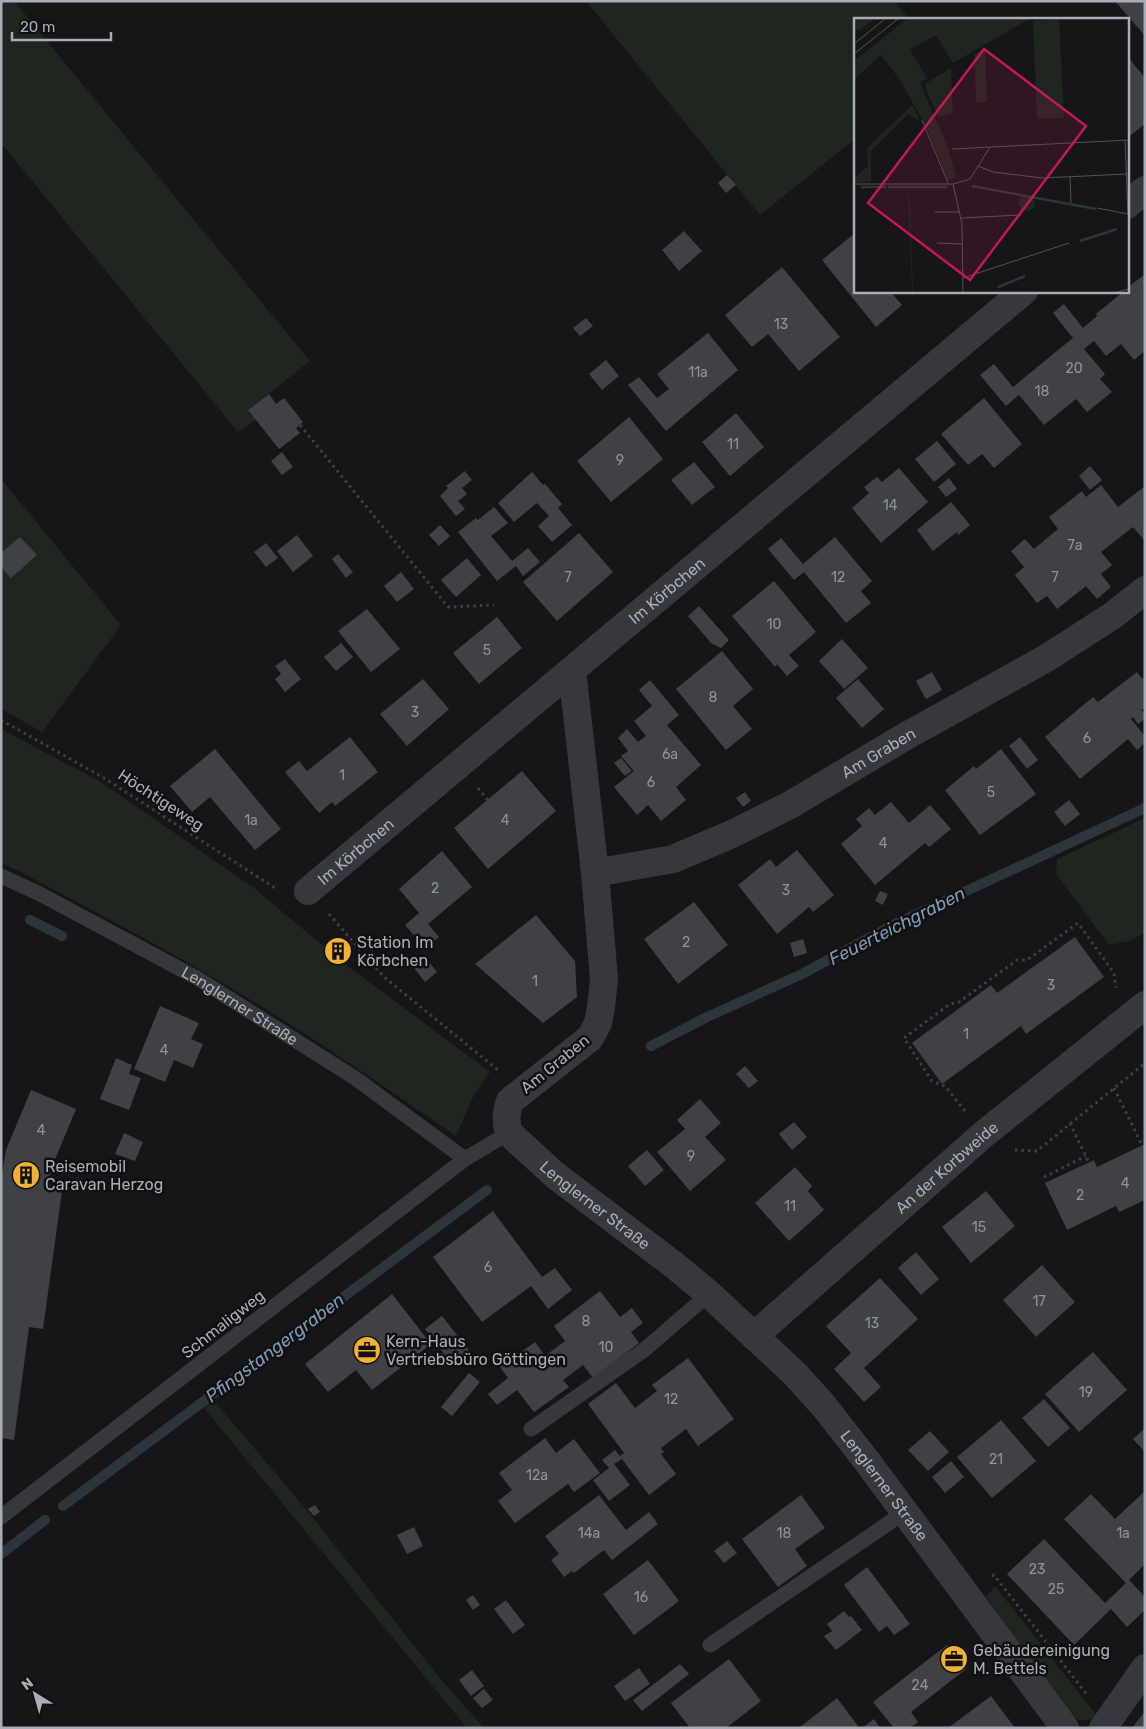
<svg xmlns="http://www.w3.org/2000/svg" width="1146" height="1729" font-family="Rubik,sans-serif">
<style>
.green{fill:#1e261f}
.lines{fill:none;stroke-linecap:round;stroke-linejoin:round}
.stream{stroke:#2c353c;stroke-width:10}
.building{fill:#404145}
.path{stroke:#3d3f44;stroke-width:3;stroke-dasharray:2.5 4;stroke-linecap:butt}
.lane{stroke:#37383d;stroke-width:15}
.street{stroke:#37383d;stroke-width:28}
.labels{text-anchor:middle;dominant-baseline:central;stroke-width:5;stroke-linejoin:round;paint-order:stroke}
.number-label{font-size:14px;fill:#8e929b}
.street-label{font-size:16px;fill:#a8adb8;stroke:#111113}
.poi-label{font-size:16px;fill:#a8adb8;stroke:#111113;text-anchor:start}
.water-label{font-size:18px;font-style:italic;fill:#7f9bb3;stroke:#111113}
.inset-river{fill:none;stroke:#2c353c;stroke-width:2.5}
.inset-road{fill:none;stroke:#505258;stroke-width:1}
.view{fill:#c2185b;fill-opacity:0.15;stroke:#c2185b;stroke-width:2.5}
.inset-edge{fill:none;stroke:#a8adb8;stroke-width:2.5}
</style>
<rect width="100%" height="100%" fill="#161618"/>
<g class="green">
<path d="M1 1H14L310 361 248 410 256 420 238 432 1 143Z"/>
<path d="M586 1H894L909 19H855V139L760 215Z"/>
<path d="M1 479 121 625 42 732 1 709Z"/>
<path d="M1 729 101 782 254 888 341 961 490 1072 474 1095 456 1136C388 1089 321 1043 251 1000 176 954 97 913 19 871L1 863Z"/>
<path d="M1145 818V933L1129 941 1109 945 1056 874 1057 859Z"/>
<path d="M214 1401 306 1509 438 1676 484 1728H467L204 1408Z"/>
<path d="M995 1586 1097 1716C1087 1722 1081 1721 1071 1717L986 1597Z"/>
</g>
<g class="lines">
<g class="stream">
<path d="M30 920 62 936"/>
<path d="M651 1046 707 1017 802 974 893 925 1145 808"/>
<path d="M63 1506 487 1190"/>
<path d="M1 1554 45 1520"/>
</g>
</g>
<g class="building">
<path d="M1115 1H1145V36Z"/>
<path d="M1127 56 1145 78V124L1127 138Z"/>
<path d="M727 175 736 185 726 193 718 183Z"/>
<path d="M684 231 702 251 679 271 662 250Z"/>
<path d="M855 233V291H890L902 305 876 327 822 260Z"/>
<path d="M782 267 840 337 799 371 768 334 752 347 725 315Z"/>
<path d="M1145 274V351L1134 360 1121 344 1106 356 1094 341 1084 349 1105 374 1100 379 1112 392 1087 412 1076 399 1044 425 1019 395 1006 406 980 375 994 364 1013 387 1074 337H1072L1053 313 1064 304 1083 328 1097 316 1096 314 1124 291H1127V288Z"/>
<path d="M586 318 593 326 580 336 573 328Z"/>
<path d="M708 333 738 370 666 431 628 385 639 377 657 398 669 389 657 374Z"/>
<path d="M606 360 619 376 602 390 589 374Z"/>
<path d="M269 394 276 404 284 398 303 422 296 428 300 433 279 449 248 410Z"/>
<path d="M984 398 1022 444 994 468 982 454 968 465 941 434Z"/>
<path d="M736 413 764 447 730 476 702 442Z"/>
<path d="M629 417 663 459 611 502 577 461Z"/>
<path d="M937 441 956 464 934 482 915 459Z"/>
<path d="M282 452 293 467 282 475 271 461Z"/>
<path d="M694 462 715 487 692 505 671 480Z"/>
<path d="M1090 466 1102 480 1090 490 1079 476Z"/>
<path d="M899 468 928 502 881 543 852 508 869 493 864 487 877 477 882 482Z"/>
<path d="M465 471 472 480 462 488 467 494 458 501 465 509 456 516 440 496 448 488 446 486Z"/>
<path d="M532 472 543 485 545 484 562 504 558 508 572 525 552 542 538 526 549 516 537 503 514 522 498 503Z"/>
<path d="M949 478 957 489 946 497 938 487Z"/>
<path d="M1101 485 1118 507 1145 486V541L1133 527 1101 552 1112 565 1101 574 1111 587 1097 599 1086 586 1057 609 1047 596 1037 603 1015 575 1024 567 1011 551 1025 539 1034 549 1058 529 1049 517 1082 491 1086 497Z"/>
<path d="M951 502 970 525 958 535 957 532 933 551 917 530Z"/>
<path d="M494 507 508 523 491 536 512 561 528 548 540 562 523 576 516 566 497 581 458 532 476 518 478 520Z"/>
<path d="M440 525 450 536 439 546 429 535Z"/>
<path d="M579 533 613 572 557 621 523 582Z"/>
<path d="M297 535 313 556 293 572 277 551Z"/>
<path d="M20 537 37 555 11 578 1 567V553Z"/>
<path d="M835 537 872 581 861 591 871 603 846 623 804 572 794 580 768 549 781 538 803 564Z"/>
<path d="M266 543 278 558 266 567 254 552Z"/>
<path d="M338 554 353 572 346 578 332 559Z"/>
<path d="M467 558 481 575 456 597 441 580Z"/>
<path d="M401 572 414 589 397 602 384 586Z"/>
<path d="M774 581 816 632 789 655 799 666 787 676 777 664 775 667 732 616Z"/>
<path d="M699 606 729 640 721 648 711 643 688 616Z"/>
<path d="M367 609 400 649 371 672 338 631Z"/>
<path d="M497 617 522 648 479 684 453 653Z"/>
<path d="M842 639 868 668 844 689 819 661Z"/>
<path d="M341 643 353 657 336 671 324 657Z"/>
<path d="M722 651 753 689 733 706 752 729 726 750 676 689Z"/>
<path d="M285 659 301 679 285 692 275 679 281 674 275 666Z"/>
<path d="M932 672 942 690 926 699 916 681Z"/>
<path d="M1137 672 1142 679 1145 677V708L1141 710 1145 714V719L1138 724 1133 717 1131 719 1145 736V743L1137 750 1128 739 1080 779 1045 737 1093 697 1098 702Z"/>
<path d="M423 679 449 709 407 746 380 714Z"/>
<path d="M858 679 884 709 862 728 836 698Z"/>
<path d="M650 680 679 715 667 725 701 765 676 787 686 800 661 821 648 805 637 815 614 787 634 771 621 756 628 751 618 738 627 729 638 742 646 736 634 721 652 706 639 690Z"/>
<path d="M350 737 378 772 335 806 332 802 319 813 285 772 299 761 307 771Z"/>
<path d="M1020 737 1038 760 1027 769 1009 746Z"/>
<path d="M215 749 281 829 255 850 210 797 192 812 170 786Z"/>
<path d="M1001 749 1036 794 980 835 945 790 974 766 976 769Z"/>
<path d="M621 758 632 771 625 776 614 763Z"/>
<path d="M522 771 556 811 488 869 454 828Z"/>
<path d="M745 792 751 801 743 807 736 798Z"/>
<path d="M1069 800 1080 814 1065 826 1054 812Z"/>
<path d="M891 802 909 823 930 805 951 829 929 847 925 843 875 885 841 844 862 826 856 819 869 808 875 815Z"/>
<path d="M797 850 834 895 813 912 809 907 777 934 738 885 770 859 776 867Z"/>
<path d="M442 851 472 887 428 924 439 937 425 948 405 925 419 913 399 889Z"/>
<path d="M880 891 888 894 883 905 875 901Z"/>
<path d="M694 902 728 945 678 984 644 939Z"/>
<path d="M536 915 575 961 577 997 543 1023 475 964Z"/>
<path d="M1075 937 1104 977 1026 1034 1021 1026 942 1084 912 1043 991 985 997 993Z"/>
<path d="M803 939 807 953 794 957 790 943Z"/>
<path d="M336 940 349 951 341 961 328 950Z"/>
<path d="M425 957 437 972 425 982 413 967Z"/>
<path d="M160 1006 199 1023 191 1039 203 1044 193 1068 174 1060 165 1082 134 1069Z"/>
<path d="M116 1058 132 1065 129 1074 141 1078 129 1110 100 1099Z"/>
<path d="M745 1066 758 1081 749 1088 736 1074Z"/>
<path d="M31 1090 76 1109 51 1169 49 1184 62 1191 43 1329 29 1327 14 1440 1 1438V1181L6 1150Z"/>
<path d="M700 1099 721 1123 705 1137 726 1160 690 1191 657 1152 685 1129 677 1120Z"/>
<path d="M794 1122 807 1137 792 1150 779 1134Z"/>
<path d="M124 1133 143 1142 135 1161 115 1154Z"/>
<path d="M1145 1144V1200L1119 1212 1116 1206 1067 1230 1045 1183 1094 1160 1097 1167Z"/>
<path d="M647 1150 664 1170 645 1186 628 1166Z"/>
<path d="M795 1167 812 1186 808 1191 824 1210 789 1241 755 1203Z"/>
<path d="M986 1191 1015 1226 971 1263 942 1227Z"/>
<path d="M493 1211 542 1277 555 1268 572 1290 548 1309 531 1286 482 1322 433 1257Z"/>
<path d="M916 1252 939 1279 921 1295 898 1268Z"/>
<path d="M1042 1265 1075 1302 1036 1337 1003 1300Z"/>
<path d="M880 1278 918 1319 864 1368 881 1387 864 1402 834 1369 851 1353 826 1326Z"/>
<path d="M600 1291 620 1317 632 1308 643 1323 631 1332 639 1343 593 1378 583 1365 563 1380 569 1387 534 1412 517 1390 497 1405 488 1394 508 1378 500 1367 535 1342 545 1356 565 1341 554 1326Z"/>
<path d="M392 1294 431 1344 372 1390 356 1370 328 1392 305 1364Z"/>
<path d="M442 1316 471 1353 453 1366 425 1329Z"/>
<path d="M1093 1352 1127 1390 1079 1432 1045 1394Z"/>
<path d="M688 1358 734 1419 698 1446 686 1429 661 1448 664 1452 661 1454 676 1474 649 1495 622 1459 614 1464 630 1485 609 1501 593 1480 609 1468 602 1460 615 1450 620 1456 624 1453 588 1404 616 1383 635 1408 657 1391 652 1385Z"/>
<path d="M469 1373 480 1382 452 1416 441 1407Z"/>
<path d="M1044 1399 1070 1428 1048 1447 1022 1418Z"/>
<path d="M1001 1420 1036 1461 992 1498 957 1457Z"/>
<path d="M1145 1428V1452L1133 1439Z"/>
<path d="M930 1431 949 1452 928 1471 908 1450Z"/>
<path d="M545 1438 556 1453 574 1439 600 1473 574 1492 568 1484 515 1523 498 1501 512 1490 499 1473Z"/>
<path d="M951 1461 964 1477 945 1493 932 1477Z"/>
<path d="M1145 1491V1564L1129 1580 1145 1597V1610L1127 1627 1111 1609 1074 1645 1007 1574 1044 1539 1105 1603 1126 1583 1064 1519 1091 1494 1115 1519Z"/>
<path d="M599 1495 626 1530 649 1512 658 1524 612 1560 604 1550 574 1573 572 1571 564 1577 551 1560 559 1554 545 1536Z"/>
<path d="M801 1495 825 1528 795 1549 807 1566 778 1587 742 1539Z"/>
<path d="M315 1505 320 1512 314 1516 308 1509Z"/>
<path d="M414 1527 423 1546 407 1554 397 1535Z"/>
<path d="M727 1541 737 1553 724 1563 714 1551Z"/>
<path d="M648 1560 679 1601 634 1635 603 1594Z"/>
<path d="M867 1567 910 1624 894 1635 887 1626 879 1632 844 1585Z"/>
<path d="M473 1595 480 1605 473 1610 466 1600Z"/>
<path d="M506 1600 525 1625 513 1634 494 1609Z"/>
<path d="M844 1611 849 1617 851 1616 862 1630 836 1650 824 1636 832 1631 827 1624Z"/>
<path d="M947 1645 966 1669 911 1712 918 1722 910 1728H894L873 1702Z"/>
<path d="M729 1659 761 1701 726 1728H690L671 1703Z"/>
<path d="M680 1664 689 1674 642 1711 633 1700Z"/>
<path d="M639 1668 650 1684 625 1701 614 1686Z"/>
<path d="M472 1670 484 1686 471 1696 459 1680Z"/>
<path d="M484 1689 493 1700 482 1708 473 1698Z"/>
<path d="M991 1696 1015 1728H948Z"/>
<path d="M837 1698 858 1726 855 1728H801L800 1727Z"/>
<path d="M1145 1711V1728H1132Z"/>
<path d="M874 1719 880 1728H862Z"/>
</g>
<g class="lines">
<g class="path">
<path d="M300 425 448 607 494 605"/>
<path d="M1 720 104 778 275 888 278 889"/>
<path d="M478 788 488 800"/>
<path d="M329 914 384 977 498 1070"/>
<path d="M1114 1088 1142 1145"/>
<path d="M965 1111 945 1086 932 1081 904 1038 950 1004 959 1002 1017 960H1027L1078 923 1114 973 1116 988"/>
<path d="M1070 1123 1089 1163"/>
<path d="M1015 1150 1037 1151 1145 1063"/>
<path d="M1044 1177 1086 1156"/>
<path d="M992 1576 994 1575 1088 1696"/>
</g>
<g class="lane">
<path id="s1" d="M1 876 40 894 197 978 355 1078 465 1159"/>
<path d="M531 1429 644 1350 709 1294"/>
<path d="M1 1517 465 1159 509 1133"/>
<path d="M710 1645 905 1512"/>
</g>
<g class="street">
<path d="M1127 205 1145 190"/>
<path id="s2" d="M572 670 595 873 604 979 601 1007 598 1023 590 1038 510 1101C506 1112 505 1121 509 1133L556 1176 674 1265 709 1294 794 1373 823 1405 866 1460 1065 1728"/>
<path id="s3" d="M595 873 673 859 732 834 790 805 906 736 1045 659 1112 616 1145 590"/>
<path id="s4" d="M308 891 1024 291"/>
<path id="s5" d="M754 1336 984 1134 1145 1005"/>
<path d="M1103 1728 1145 1668"/>
</g>
</g>
<defs>
<g id="building-disc" transform="scale(1.4375)"><circle r="9.5" fill="#f2b134" stroke="#111113"/><path d="M-4-6H4V6H1V3H-1V6H-4ZM-2.5-4.3h1.7v1.8h-1.7ZM.8-4.3h1.7v1.8H.8ZM-2.5-1h1.7V.8h-1.7ZM.8-1h1.7V.8H.8Z" fill="#111"/></g>
<g id="office-disc" transform="scale(1.4375)"><circle r="9.5" fill="#f2b134" stroke="#111113"/><path d="M-6-3h4V-5.5h4V-3h4V5H-6ZM-1-4.5V-3h2v-1.5ZM-6 0V1H6V0Z" fill="#111"/></g>
</defs>
<g fill-rule="evenodd">
<use href="#building-disc" x="338" y="951"/>
<use href="#building-disc" x="26" y="1175"/>
<use href="#office-disc" x="367" y="1350"/>
<use href="#office-disc" x="954" y="1659"/>
</g>
<g class="labels">
<g class="number-label">
<text x="781" y="324">13</text>
<text x="1074" y="368">20</text>
<text x="698" y="372">11a</text>
<text x="1042" y="391">18</text>
<text x="733" y="444">11</text>
<text x="620" y="460">9</text>
<text x="890" y="505">14</text>
<text x="1075" y="545">7a</text>
<text x="568" y="577">7</text>
<text x="838" y="577">12</text>
<text x="1055" y="577">7</text>
<text x="774" y="624">10</text>
<text x="487" y="650">5</text>
<text x="713" y="697">8</text>
<text x="415" y="712">3</text>
<text x="1087" y="738">6</text>
<text x="670" y="754">6a</text>
<text x="342" y="775">1</text>
<text x="651" y="782">6</text>
<text x="991" y="792">5</text>
<text x="251" y="820">1a</text>
<text x="505" y="820">4</text>
<text x="883" y="843">4</text>
<text x="435" y="888">2</text>
<text x="786" y="890">3</text>
<text x="686" y="942">2</text>
<text x="535" y="981">1</text>
<text x="1051" y="985">3</text>
<text x="966" y="1034">1</text>
<text x="164" y="1050">4</text>
<text x="41" y="1130">4</text>
<text x="691" y="1156">9</text>
<text x="1125" y="1183">4</text>
<text x="1080" y="1195">2</text>
<text x="790" y="1206">11</text>
<text x="979" y="1227">15</text>
<text x="488" y="1267">6</text>
<text x="1039" y="1301">17</text>
<text x="586" y="1321">8</text>
<text x="872" y="1323">13</text>
<text x="606" y="1347">10</text>
<text x="1086" y="1392">19</text>
<text x="671" y="1399">12</text>
<text x="996" y="1459">21</text>
<text x="537" y="1475">12a</text>
<text x="589" y="1533">14a</text>
<text x="784" y="1533">18</text>
<text x="1123" y="1533">1a</text>
<text x="1037" y="1569">23</text>
<text x="1056" y="1589">25</text>
<text x="641" y="1597">16</text>
<text x="920" y="1685">24</text>
</g>
<g class="street-label">
<text stroke="none"><textPath href="#s4" startOffset="468">Im Körbchen</textPath></text>
<text stroke="none"><textPath href="#s3" startOffset="311">Am Graben</textPath></text>
<text transform="translate(161 800) rotate(33)">Höchtigeweg</text>
<text stroke="none"><textPath href="#s4" startOffset="62">Im Körbchen</textPath></text>
<text stroke="none"><textPath href="#s1" startOffset="272">Lenglerner Straße</textPath></text>
<text transform="translate(555 1064) rotate(-39)">Am Graben</text>
<text stroke="none"><textPath href="#s5" startOffset="256">An der Korbweide</textPath></text>
<text stroke="none"><textPath href="#s2" startOffset="619">Lenglerner Straße</textPath></text>
<text transform="translate(223 1324) rotate(-38)">Schmaligweg</text>
<text stroke="none"><textPath href="#s2" startOffset="1024">Lenglerner Straße</textPath></text>
</g>
<g class="poi-label">
<text x="357" y="942">Station Im<tspan x="357" dy="18">Körbchen</tspan></text>
<text x="45" y="1166">Reisemobil<tspan x="45" dy="18">Caravan Herzog</tspan></text>
<text x="386" y="1341">Kern-Haus<tspan x="386" dy="18">Vertriebsbüro Göttingen</tspan></text>
<text x="973" y="1650">Gebäudereinigung<tspan x="973" dy="18">M. Bettels</tspan></text>
</g>
<g class="water-label">
<text transform="translate(897 926) rotate(-27)">Feuerteichgraben</text>
<text transform="translate(275 1348) rotate(-37)">Pfingstangergraben</text>
</g>
</g>
<g transform="translate(854 18)">
<rect width="275" height="275" fill="#161618"/>
<path d="M0 0H21L5 13 0 9ZM54 0H177L99 45 82 17 56 32 73 60 66 65 93 127 102 159 94 163 73 110 46 62 27 37 0 61V43ZM205 1 210 100 183 101 179 3ZM131 30 133 84 122 85 120 36ZM97 50 99 95 84 99 71 70 72 65ZM58 87 66 103 54 96 17 133V164H0V160L14 148 13 130ZM54 170 56 186 59 275H58ZM165 185a8 8 0 1 1 16 0a8 8 0 1 1-16 0Z" fill="#1e261f"/>
<path class="inset-river" d="M118 168 242 191M7 169H32M34 169H93M226 223 263 211M144 269 171 258"/>
<path class="inset-road" d="M0 26 32 0M0 36 45 0M68 102 94 165M98 131 275 122M124 148 139 154 188 160 273 156M216 159 217 185M0 166H99M99 166 108 206 109 275M99 166 116 161 136 129M243 190 274 196 271 122M81 194H106M107 200 167 197M83 225 109 226M109 260 215 225M259 275 275 271"/>
<path class="view" d="M130 31 232 108 116 262 14 185Z"/>
<rect width="275" height="275" class="inset-edge"/>
</g>
<rect width="1146" height="1729" fill="none" stroke="#a8adb8" stroke-width="5"/>
<g transform="translate(35 1694) rotate(323)" stroke="#111113" stroke-width="4" paint-order="stroke">
<path d="M0-4L9 19L0 12L-9 19Z" fill="#a8adb8"/>
<text y="-8" font-size="14" font-weight="bold" text-anchor="middle" fill="#a8adb8">N</text>
</g>
<path d="M12 32v8h99v-8" fill="none" stroke="#a8adb8" stroke-width="2.5"/>
<text x="20" y="32" font-size="15" fill="#a8adb8" stroke="#111113" stroke-width="4" paint-order="stroke">20 m</text>
</svg>
